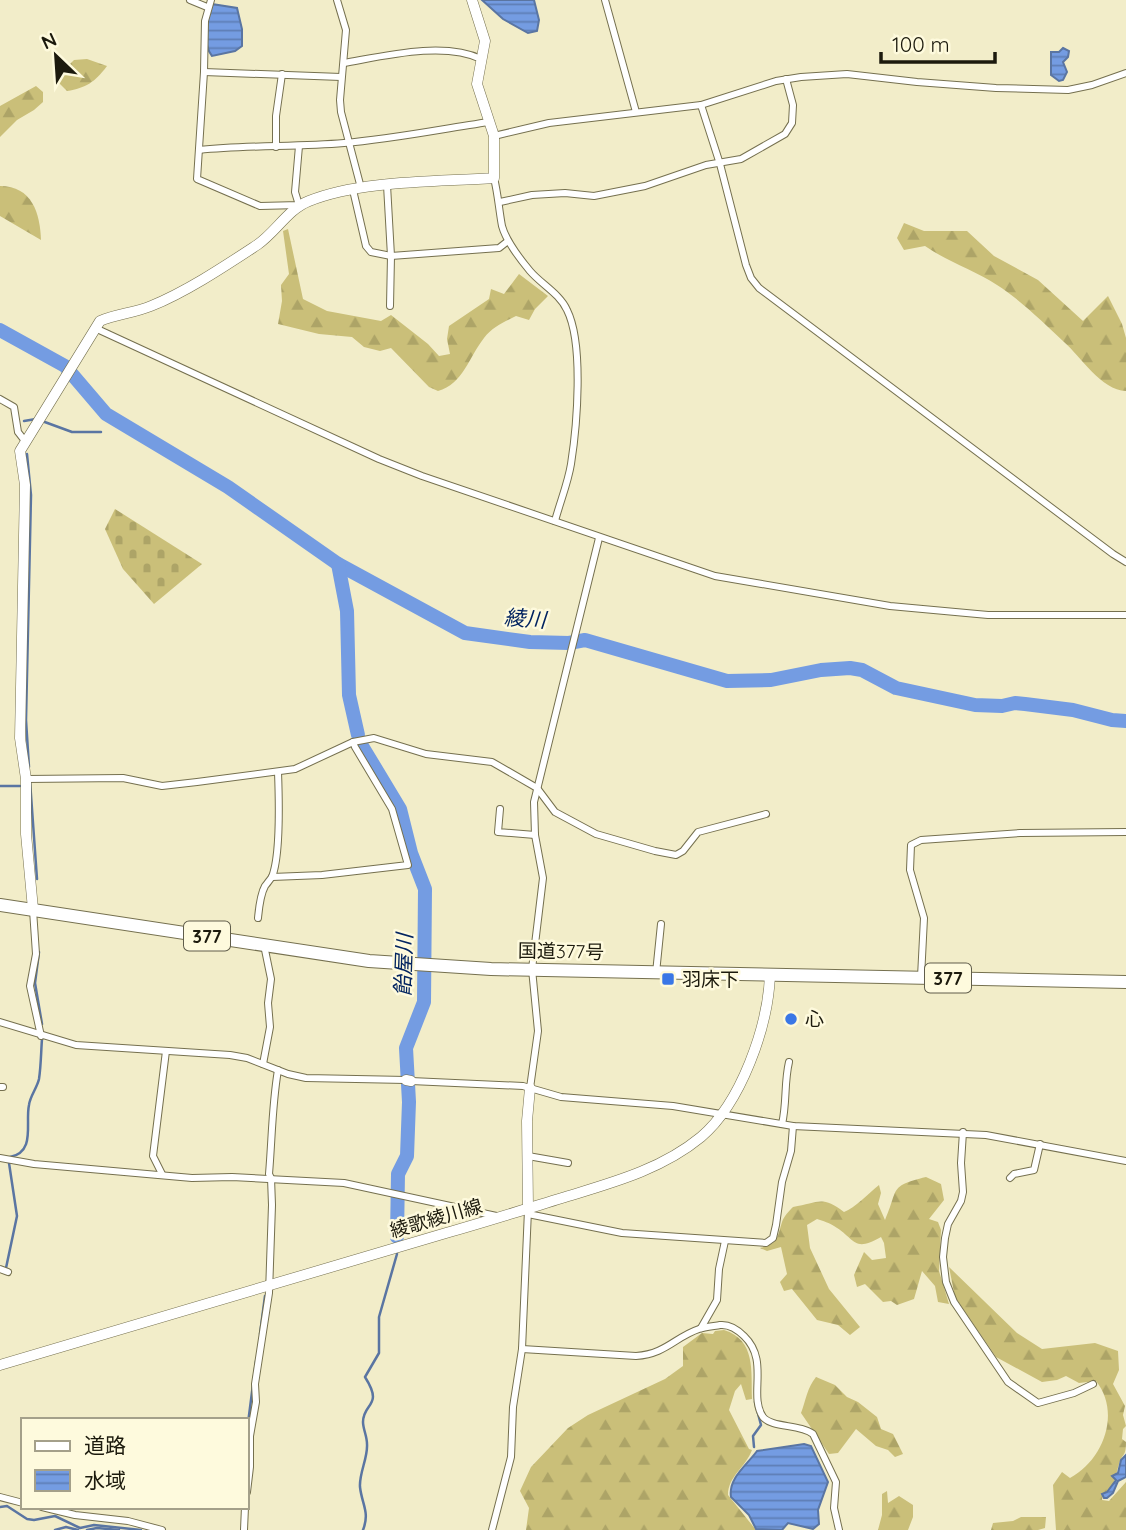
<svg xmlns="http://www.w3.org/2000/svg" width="1126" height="1530" font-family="Quicksand,'Noto Sans JP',sans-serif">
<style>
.forest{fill:url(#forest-firs)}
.cemetery{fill:url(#cemetery-stones)}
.water{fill:url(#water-rules);stroke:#5a75a2;stroke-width:2}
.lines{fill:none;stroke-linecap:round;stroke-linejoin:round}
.stream{stroke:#5a75a2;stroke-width:2.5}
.river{stroke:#749ce2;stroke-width:14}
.street-casing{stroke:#75704f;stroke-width:8}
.secondary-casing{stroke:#75704f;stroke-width:11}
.highway-casing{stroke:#75704f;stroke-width:14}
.street{stroke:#fff;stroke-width:6}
.secondary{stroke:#fff;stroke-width:10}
.highway{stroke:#fff;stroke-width:12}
.poi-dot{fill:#3a77e6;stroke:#fefadd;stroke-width:2.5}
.labels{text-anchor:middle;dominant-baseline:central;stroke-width:5;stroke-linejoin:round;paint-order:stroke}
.shield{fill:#fefadd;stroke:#605d4b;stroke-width:2}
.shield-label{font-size:18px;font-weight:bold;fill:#1c1a0d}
.street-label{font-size:19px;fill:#1c1a0d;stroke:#fefadd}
.poi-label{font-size:19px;fill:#1c1a0d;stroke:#fefadd;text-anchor:start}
.water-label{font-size:21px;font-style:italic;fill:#032460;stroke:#fefadd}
</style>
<defs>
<pattern id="forest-firs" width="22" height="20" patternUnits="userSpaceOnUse" patternTransform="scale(1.75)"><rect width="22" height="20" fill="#cabf79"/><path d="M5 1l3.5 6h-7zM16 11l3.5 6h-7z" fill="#ada467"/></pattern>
<pattern id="cemetery-stones" width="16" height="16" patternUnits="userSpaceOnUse" patternTransform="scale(1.75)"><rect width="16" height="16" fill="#cabf79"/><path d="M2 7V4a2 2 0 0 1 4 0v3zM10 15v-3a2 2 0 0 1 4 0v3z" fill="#ada467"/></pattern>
<pattern id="water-rules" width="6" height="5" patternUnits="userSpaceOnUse" patternTransform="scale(1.75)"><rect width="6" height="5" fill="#749ce2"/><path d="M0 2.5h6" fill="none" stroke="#5e7eb6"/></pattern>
</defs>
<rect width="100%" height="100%" fill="#f2edc9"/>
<g class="forest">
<path d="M87 59 107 66C95 82 86 88 67 91L55 79 74 60Z"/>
<path d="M36 86 43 92V102L34 110 17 120 0 137V106Z"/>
<path d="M0 186C32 186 40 213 41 240L0 216Z"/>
<path d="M904 223 924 231H967L994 256 1038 280 1083 321 1108 296 1122 324 1126 338V391C1101 390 1081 357 1064 342 1045 324 1018 298 997 285 974 270 948 262 925 246L904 250 897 238Z"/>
<path d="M288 229 303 299 327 311 381 321 391 315 428 344 439 356 450 354 447 339 449 326 489 299 491 289 504 294 519 274 548 296 535 309 529 320 516 316C504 322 492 327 484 338 469 357 463 384 438 391L429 387 391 348 380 351 364 347 352 337 319 334 278 324 282 301 281 285 289 274 283 231Z"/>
<path d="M926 1177 941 1184 944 1200 929 1219 938 1222 941 1230 939 1271 949 1304 938 1302 935 1286 922 1271 914 1299 897 1305 891 1301 883 1302 865 1284 857 1287 854 1275 864 1252 872 1260 886 1258 884 1243 881 1237C853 1253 856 1239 834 1226 830 1223 823 1221 817 1219L807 1225 810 1248 829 1289 860 1327 850 1335 838 1325 817 1320 792 1289 784 1291 780 1282 787 1274 781 1247 767 1251 760 1248C778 1244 777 1238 782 1222 784 1216 789 1211 793 1207 818 1203 822 1195 844 1212 855 1208 869 1193 879 1185L881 1193 878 1204 885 1220C899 1189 888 1186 926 1177Z"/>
<path d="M949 1267 1017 1333 1042 1349 1095 1343 1118 1351 1119 1370 1113 1384 1125 1406 1123 1415 1126 1426 1123 1429 1122 1439 1126 1442C1126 1457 1123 1452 1119 1464 1115 1476 1116 1487 1103 1494L1102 1500 1109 1501 1126 1482V1530H1056L1053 1485 1062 1472 1070 1478C1104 1460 1121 1412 1096 1381L1079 1383 1066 1376 1057 1380 1042 1382 996 1357 955 1297Z"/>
<path d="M724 1330C756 1340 751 1371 752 1399L746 1400 741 1384 735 1391 729 1410 749 1449 752 1450C746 1467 728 1476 728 1495L756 1530H526L529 1508 520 1491 531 1467 568 1428 588 1415 665 1379 683 1366V1347L702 1333 713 1334 715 1331Z"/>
<path d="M816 1377 835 1385 847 1397 858 1402 877 1417 881 1429 893 1434 903 1454 895 1457 888 1450 876 1446 856 1429 838 1453 829 1454 801 1413C806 1400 807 1388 816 1377Z"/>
<path d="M887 1491 888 1503 899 1496 913 1505V1517L908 1530H878L882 1515V1494Z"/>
<path d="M1021 1517H1046L1045 1528 1038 1530H991L993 1523 1013 1521Z"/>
</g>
<path class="cemetery" d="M115 509 202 564 154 604 123 569 105 529Z"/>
<g class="water">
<path d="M482 0H534L539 20 537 31 528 33 503 19Z"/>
<path d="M212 4 237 8 242 29V46L235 51 212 56C202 44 207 18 212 4Z"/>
<path d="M1063 48 1069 51 1068 57 1063 62 1067 72 1063 80 1059 81 1051 75V52H1059Z"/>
<path d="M804 1444 811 1446 828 1482 818 1510 819 1524 813 1529 788 1523 782 1530 756 1529 749 1515 731 1497C728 1478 747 1465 757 1451Z"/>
<path d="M1126 1455V1477L1118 1481 1113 1493 1107 1498H1104L1102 1494 1107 1492 1116 1480 1112 1476 1118 1473 1121 1460Z"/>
</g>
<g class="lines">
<g class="stream">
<path d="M24 421 36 419"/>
<path d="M42 421 72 432H101"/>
<path d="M27 454 31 495 26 720 29 767"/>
<path d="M30 781 37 879"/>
<path d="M0 786H20"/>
<path d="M39 952 35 983 42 1024"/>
<path d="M10 1157C36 1152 25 1123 29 1105 30 1096 37 1088 39 1079 41 1066 41 1052 42 1039"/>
<path d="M3 1270 6 1268 17 1216 9 1163"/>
<path d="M260 1334 265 1296"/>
<path d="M247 1431 256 1361"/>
<path d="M754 1447 753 1436 761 1425 755 1402"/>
<path d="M0 1507 7 1506 27 1519 34 1520 55 1516 80 1528 94 1525 141 1530"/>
<path d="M55 1530 66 1527 78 1530"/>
<path d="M87 1530 97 1528 119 1530"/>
<path d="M363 1530C370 1512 362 1505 360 1487 359 1473 368 1458 367 1444 367 1436 363 1429 363 1422 363 1402 384 1407 365 1377L379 1353V1317L397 1254"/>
</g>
<g class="river">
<path d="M0 330 65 366 106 414 228 487 338 564 465 633 530 642 569 643 585 640 727 681 771 680 821 670 850 668 862 670 896 688 975 705 1002 706 1015 703 1025 704 1073 710 1112 720 1126 721"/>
<path d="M338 564 347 611 349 695 358 735"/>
<path d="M362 746 400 809 411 853 425 889 424 1002 406 1048 409 1102 407 1156 398 1174 397 1237"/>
</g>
<g class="street-casing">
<g id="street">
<path d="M190 0 207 7"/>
<path d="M211 0 205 21 204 72 197 179 260 206 299 205 295 192 299 146"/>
<path d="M337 0 346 30 340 100 341 112 361 188"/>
<path d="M605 0 636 112"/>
<path d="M344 63C384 56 444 41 481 59"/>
<path d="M204 72 341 77"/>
<path d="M701 105 720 164 746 265 751 278 759 288 1113 554 1126 562"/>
<path d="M494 136 549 123 701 105 776 81 801 77 847 74 917 82 996 88 1068 90 1092 85 1126 73"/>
<path d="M276 147V116L282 74"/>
<path d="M199 150C247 145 296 147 344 143 393 139 441 129 489 122"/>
<path d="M494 178C498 194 499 210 502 226 506 241 520 259 530 271 541 284 560 294 567 310 584 344 577 426 571 464 568 483 560 502 555 521"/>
<path d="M387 185 391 256 390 306"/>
<path d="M353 190 366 246 371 252 391 256 499 248 508 241"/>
<path d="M500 202 532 195 565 193 594 196 645 186 706 165 741 159 785 134 792 123 793 105 786 79"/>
<path d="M95 328 379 459 422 476 715 576 890 606 988 615H1126"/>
<path d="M0 399 14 407 18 432 25 441"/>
<path d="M26 779 123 778 162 786 197 782 295 769 353 742 374 738 426 754 492 762 537 788 555 812 596 834 655 851 676 855 683 851 698 832 766 814"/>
<path d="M500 809 498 832 535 835"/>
<path d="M272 877 322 875 408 865 392 809 355 747 353 742"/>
<path d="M33 910 36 954 30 986 41 1036"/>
<path d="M258 918C259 908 260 895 265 886 266 885 271 878 272 877 281 854 279 798 278 772"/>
<path d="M656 973 661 924"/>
<path d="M921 977 924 918 910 870 911 845 921 840 1020 833 1126 832"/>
<path d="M0 1022 76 1045 230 1055 247 1058 288 1074 306 1078 406 1080"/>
<path d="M263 1064 270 1027 268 1003 271 979 264 945"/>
<path d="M411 1081 523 1086 561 1097 673 1106 793 1126 986 1135 1126 1161"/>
<path d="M0 1087H3"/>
<path d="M530 1088 538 1031 532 969 543 878 535 835 534 802 599 538"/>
<path d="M782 1124C787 1103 784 1083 789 1062"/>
<path d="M963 1132 961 1163 963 1192 961 1201 948 1224 945 1238 943 1257 946 1282 954 1302 1008 1382 1038 1403 1074 1393 1093 1384"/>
<path d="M528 1156 568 1163"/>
<path d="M0 1158 34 1164 192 1178 232 1177 344 1183 501 1217"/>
<path d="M162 1174 153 1156 166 1051"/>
<path d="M1010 1178 1014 1174 1034 1170 1040 1144"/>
<path d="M528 1214 622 1233 766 1243 773 1238 776 1225 782 1182 791 1151 793 1126"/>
<path d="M0 1269 8 1272"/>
<path d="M701 1328 717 1300 719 1269 725 1241"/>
<path d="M522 1349 636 1356C666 1354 675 1337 699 1329 704 1327 715 1326 720 1325 730 1324 737 1329 744 1336 770 1361 748 1395 763 1417 772 1428 800 1424 813 1434L836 1482 834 1508 839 1530"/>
<path d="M247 1492 250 1467V1436L256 1402 255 1384 269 1293 272 1205 271 1178 269 1174C272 1139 272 1105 278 1070"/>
<path d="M0 1497 23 1503"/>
<path d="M42 1507 75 1515 128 1521 162 1530"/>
<path d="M244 1530 245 1507"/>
<path d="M492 1530 511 1457 513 1407 522 1349 528 1210"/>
</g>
</g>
<g class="secondary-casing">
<g id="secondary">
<path d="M33 909 26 834V779L20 738 25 485 20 451 100 321C116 314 134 313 151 306 186 292 225 266 257 245 276 232 288 209 309 201 361 180 437 182 494 178V136L477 84 485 41 472 0"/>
<path d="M406 1080 411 1081"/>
<path d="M528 1208 527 1121 530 1088"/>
<path d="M0 1365C148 1320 297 1277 446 1233 485 1222 523 1210 562 1198 611 1183 661 1170 701 1137 741 1103 768 1027 770 975"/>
</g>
</g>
<g class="highway-casing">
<path id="highway" d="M0 905 369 961 491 969 1126 982"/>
</g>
<use href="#street" class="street"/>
<use href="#secondary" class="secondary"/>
<use href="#highway" class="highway"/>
</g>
<g class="poi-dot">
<rect x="661" y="972" width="14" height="14" rx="3.5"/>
<circle cx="791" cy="1019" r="7"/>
</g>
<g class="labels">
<g class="shield">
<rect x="184" y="921.5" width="46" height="29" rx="5"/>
<rect x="925" y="963.5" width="46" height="29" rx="5"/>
</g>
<g class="shield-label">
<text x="207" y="936">377</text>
<text x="948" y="978">377</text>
</g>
<g class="street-label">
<text transform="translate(561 951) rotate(1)">国道377号</text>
<text transform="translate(436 1218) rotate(-16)">綾歌綾川線</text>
</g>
<g class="poi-label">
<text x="682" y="979">羽床下</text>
<text x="805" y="1019">心</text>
</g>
<g class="water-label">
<text transform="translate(525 618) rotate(4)">綾川</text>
<text transform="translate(403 965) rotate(-88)">飴屋川</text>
</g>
</g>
<rect x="21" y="1418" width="228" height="91" fill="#fefadd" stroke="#a4a08a" stroke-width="2"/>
<rect x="35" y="1441" width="35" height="10" fill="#ffffff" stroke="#a4a08a" stroke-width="2"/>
<text x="84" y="1453" font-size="21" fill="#1c1a0d">道路</text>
<rect x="35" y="1470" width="35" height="21" fill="url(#water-rules)" stroke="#a4a08a" stroke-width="2"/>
<text x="84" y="1488" font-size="21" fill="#1c1a0d">水域</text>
<g transform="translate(56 56) rotate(335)" stroke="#fefadd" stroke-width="5" paint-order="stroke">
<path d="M0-5L12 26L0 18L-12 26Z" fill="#1c1a0d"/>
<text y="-10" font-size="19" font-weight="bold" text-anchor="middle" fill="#1c1a0d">N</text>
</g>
<path d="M881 52v10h114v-10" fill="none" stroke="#1c1a0d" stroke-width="3.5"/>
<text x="892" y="52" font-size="21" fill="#1c1a0d" stroke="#fefadd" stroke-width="5" paint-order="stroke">100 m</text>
</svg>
